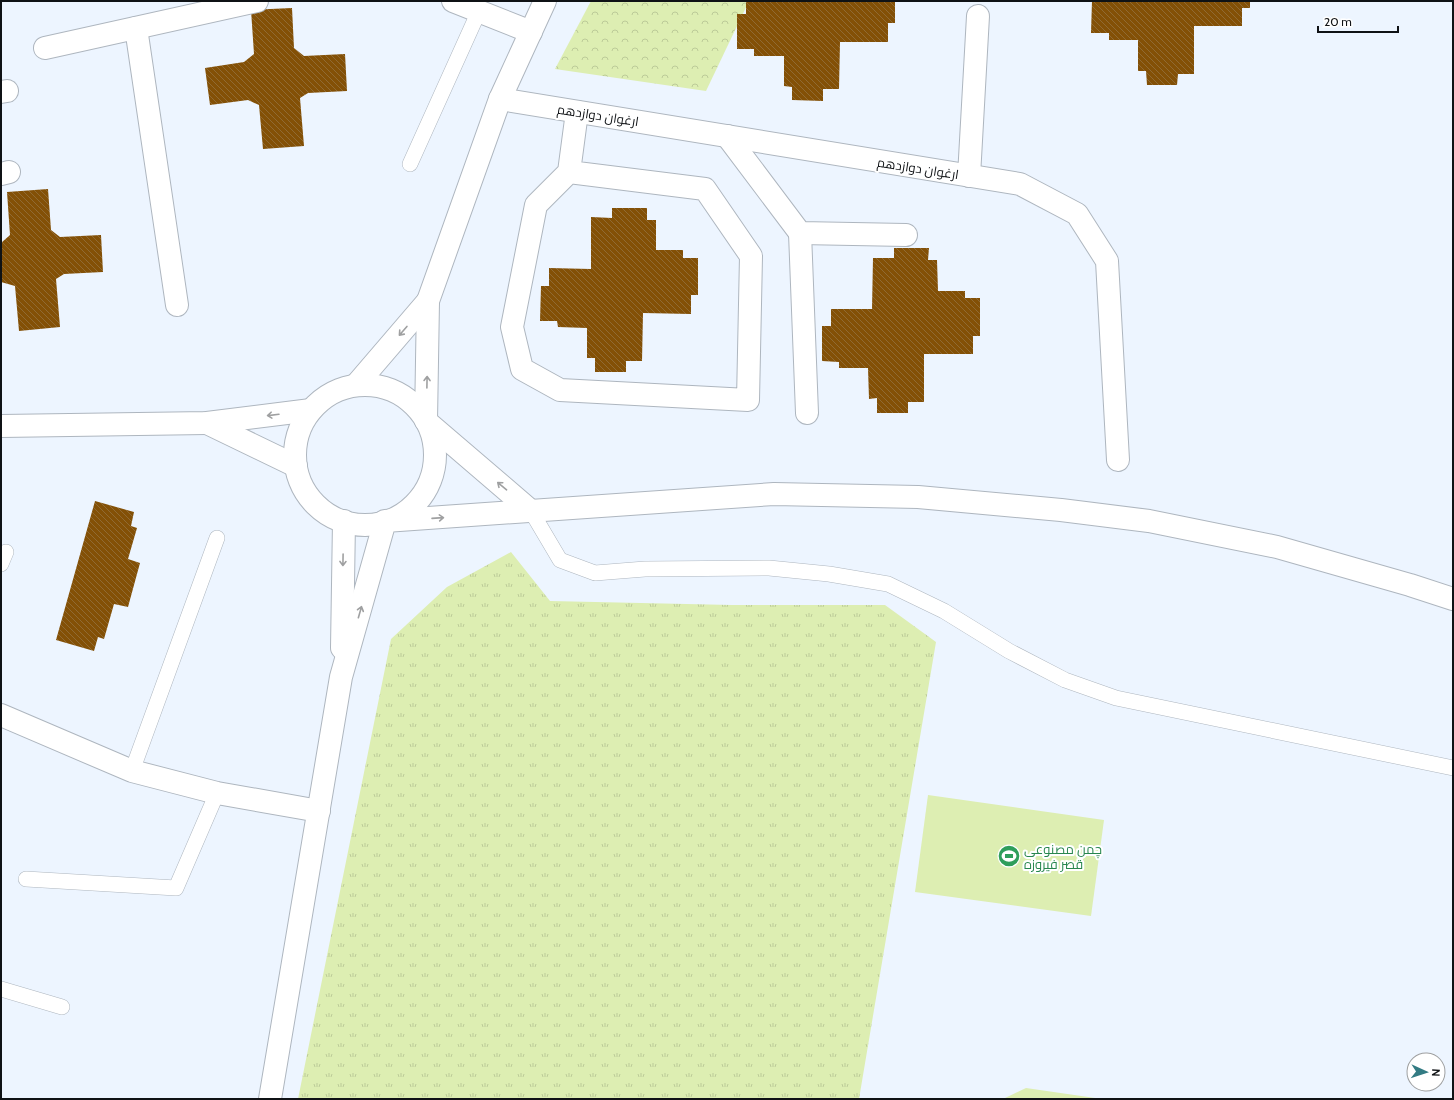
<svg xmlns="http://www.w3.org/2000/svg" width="1454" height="1100" font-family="Cabin,Cairo,sans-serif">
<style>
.grass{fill:#ddeeb2}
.forest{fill:url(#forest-crowns)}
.park{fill:url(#park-tufts)}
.building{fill:url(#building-back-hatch)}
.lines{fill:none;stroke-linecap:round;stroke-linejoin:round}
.service-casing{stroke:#aeb6bf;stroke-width:16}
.minor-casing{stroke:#aeb6bf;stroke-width:24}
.service{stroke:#fff;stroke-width:15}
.minor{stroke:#fff;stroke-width:22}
.oneway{stroke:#9fa0a1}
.labels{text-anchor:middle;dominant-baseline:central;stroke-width:4;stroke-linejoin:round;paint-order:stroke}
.street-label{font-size:13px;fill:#0f1215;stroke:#fff}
.leisure-label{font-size:13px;fill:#27864d;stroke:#fff;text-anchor:start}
</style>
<defs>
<pattern id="forest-crowns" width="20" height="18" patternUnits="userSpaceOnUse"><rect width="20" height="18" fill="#ddeeb2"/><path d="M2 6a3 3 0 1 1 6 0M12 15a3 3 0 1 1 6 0" fill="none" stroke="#bccb98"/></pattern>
<pattern id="park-tufts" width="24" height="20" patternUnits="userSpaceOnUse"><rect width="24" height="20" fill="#ddeeb2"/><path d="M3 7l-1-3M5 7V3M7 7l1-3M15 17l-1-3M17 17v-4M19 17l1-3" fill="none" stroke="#bccb98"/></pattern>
<pattern id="building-back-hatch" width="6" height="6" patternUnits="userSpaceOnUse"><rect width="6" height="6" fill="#835006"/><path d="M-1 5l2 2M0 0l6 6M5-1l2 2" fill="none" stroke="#906a33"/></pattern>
</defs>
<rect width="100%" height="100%" fill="#edf5ff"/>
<g class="grass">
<path d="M928 795 1104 820 1091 916 915 892Z"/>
<path d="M1026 1088 1102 1099H1003Z"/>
</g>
<path class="forest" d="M591 1H749L706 91 555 69Z"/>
<path class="park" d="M511 552 550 601 732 605H885L936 642 859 1099H298L391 639 447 587Z"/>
<g class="building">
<path d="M746 1H895V23H888V42H840L839 89H823V101L792 100V87L784 86V56H754V49H737V14H746Z"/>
<path d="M1092 1H1250V8H1242V26H1194V74H1178L1177 85H1147L1146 71H1138V40H1109V33H1091Z"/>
<path d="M292 8 294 48 304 56 345 54 347 91 308 93 300 98 304 146 263 149 259 105 248 100 210 105 205 68 244 62 254 54 251 10Z"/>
<path d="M48 189 51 230 60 237 101 235 103 272 64 274 56 279 60 327 19 331 15 286 1 282V243L10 235 7 192Z"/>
<path d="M612 208H647V220H656V250H683V258H698V295H691V314L643 313 642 361H626V372H595V358H587V328L558 327 557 321H540L541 286H549V268L591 269V217L612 218Z"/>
<path d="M894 248H929L928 260H937L938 291H965V298H980V336H973V354H924V402H908V413H877V398L869 399 868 368H839V362L822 361V326H831V309H872L873 258H894Z"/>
<path d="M95 501 134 512 131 526 137 528 128 559 140 563 128 607 114 604 104 639 98 637 94 651 56 640Z"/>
</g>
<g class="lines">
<g class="service-casing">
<g id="service">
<path d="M410 164 479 11"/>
<path d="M531 511 560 560 595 573 645 569 769 568 829 574 888 584 944 611 1009 651 1065 680 1116 698 1453 768"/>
<path d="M1 564 6 552"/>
<path d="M132 771 217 538"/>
<path d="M26 879 176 888 217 793"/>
<path d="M1 989 62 1007"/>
</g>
</g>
<g class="minor-casing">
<g id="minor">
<path d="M453 1 531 32"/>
<path d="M136 28 177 305"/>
<path d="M45 48 257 1"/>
<path d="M1 92 7 91"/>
<path d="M500 99 1020 184 1077 214 1107 261 1118 460"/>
<path d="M727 136 800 233 906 235"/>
<path d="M569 172 536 205 512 327 522 369 560 390 748 400 751 256 705 189 569 172 577 112"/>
<path d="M1 174 9 172"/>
<path d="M969 176 978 16"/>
<path d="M800 233 807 413"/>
<path d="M356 385 428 301"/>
<circle cx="365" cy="455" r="70"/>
<path d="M207 423 296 466"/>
<path d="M1 426 207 423 311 410"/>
<path d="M531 511 426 421 428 301 500 99 545 1"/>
<path d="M342 648 344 521"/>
<path d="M1 715 132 771 217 793 319 811"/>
<path d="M270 1099 341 677 385 521 774 494 918 497 1061 510 1149 521 1277 547 1410 585 1453 599"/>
</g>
</g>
<use href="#service" class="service"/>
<use href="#minor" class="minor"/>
</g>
<defs><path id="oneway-shaft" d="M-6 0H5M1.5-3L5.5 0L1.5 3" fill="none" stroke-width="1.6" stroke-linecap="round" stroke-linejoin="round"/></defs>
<g class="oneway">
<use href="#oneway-shaft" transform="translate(403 331) rotate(131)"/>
<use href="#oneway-shaft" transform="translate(427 382) rotate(-89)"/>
<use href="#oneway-shaft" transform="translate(273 415) rotate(173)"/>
<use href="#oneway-shaft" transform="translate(502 486) rotate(-140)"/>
<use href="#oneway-shaft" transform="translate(438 518) rotate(-4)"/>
<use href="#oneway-shaft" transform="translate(343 560) rotate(91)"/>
<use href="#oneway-shaft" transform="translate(360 612) rotate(-74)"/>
</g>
<defs>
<g id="stadium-disc" transform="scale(1.15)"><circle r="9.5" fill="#2e9e5b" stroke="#fff"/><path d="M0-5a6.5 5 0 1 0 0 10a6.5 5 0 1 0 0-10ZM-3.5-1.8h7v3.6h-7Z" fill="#fff"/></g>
</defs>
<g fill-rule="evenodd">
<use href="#stadium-disc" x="1009" y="856"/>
</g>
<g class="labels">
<g class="street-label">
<text transform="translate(598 115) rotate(9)">ارغوان دوازدهم</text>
<text transform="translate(918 168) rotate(9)">ارغوان دوازدهم</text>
</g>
<g class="leisure-label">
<text x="1024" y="849">چمن مصنوعی<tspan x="1024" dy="15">قصر فیروزه</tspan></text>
</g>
</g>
<rect width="1454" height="1100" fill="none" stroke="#0f1215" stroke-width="4"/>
<g transform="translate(1426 1072) rotate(93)"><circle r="19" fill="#ffffff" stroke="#9fa0a1"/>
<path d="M0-3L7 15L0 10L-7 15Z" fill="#337b83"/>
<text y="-6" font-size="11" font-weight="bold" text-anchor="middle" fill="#0f1215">N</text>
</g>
<path d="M1318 26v6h80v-6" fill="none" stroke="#0f1215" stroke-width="2"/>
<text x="1324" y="26" font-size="12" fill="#0f1215" stroke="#ffffff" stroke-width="3" paint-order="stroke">20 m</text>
</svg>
